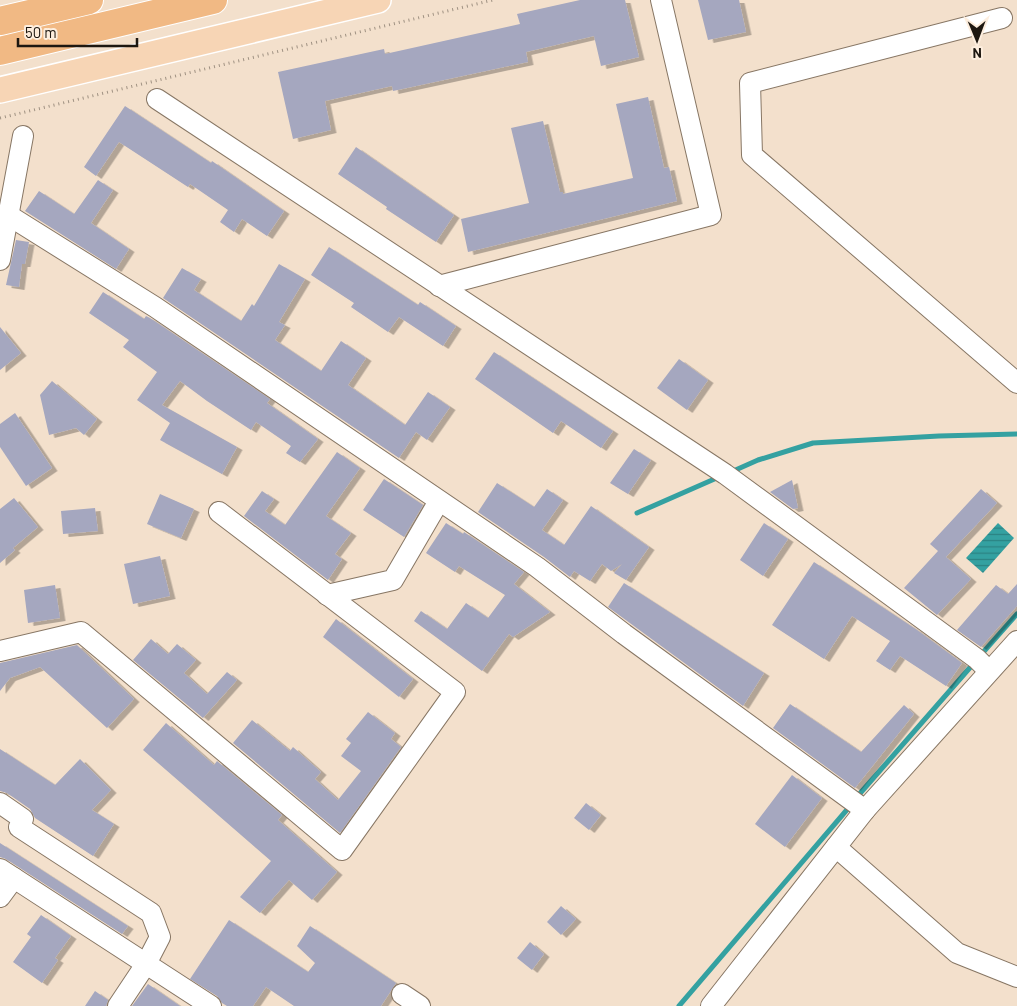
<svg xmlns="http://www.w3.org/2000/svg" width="1017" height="1006" font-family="Barlow,sans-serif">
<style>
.water{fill:url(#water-rules)}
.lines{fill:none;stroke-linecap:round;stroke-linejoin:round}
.stream{stroke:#34a1a1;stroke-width:5}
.building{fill:#a5a7bf;filter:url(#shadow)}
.minor-casing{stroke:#877664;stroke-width:22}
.major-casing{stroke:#fff;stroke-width:28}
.highway-casing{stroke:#fff;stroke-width:30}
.path{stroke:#9f9182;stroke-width:3;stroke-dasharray:1 4;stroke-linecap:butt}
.minor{stroke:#fff;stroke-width:20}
.major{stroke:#f7d5b5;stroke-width:25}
.highway{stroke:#f1b984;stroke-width:28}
</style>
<defs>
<pattern id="water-rules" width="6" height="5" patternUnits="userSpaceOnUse" patternTransform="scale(1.25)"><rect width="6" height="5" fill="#34a1a1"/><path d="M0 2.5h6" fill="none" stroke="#2b8282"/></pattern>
<filter id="shadow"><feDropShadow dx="5.5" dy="3" stdDeviation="0" flood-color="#0004"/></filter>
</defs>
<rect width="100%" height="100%" fill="#f3e0cc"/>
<path class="water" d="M998 523 1014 538 983 573 966 558Z"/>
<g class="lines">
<g class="stream">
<path d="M731 472 758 460 813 443 939 436 1017 434"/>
<path d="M637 513 719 477"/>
<path d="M979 657 1017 614"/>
<path d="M856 798 974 663"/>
<path d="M679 1006 851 805"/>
</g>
</g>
<g class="building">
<path d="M580 0H625L639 57 601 66 594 36 526 52 528 62 393 91 392 86 325 101 331 130 293 139 278 72 384 49 385 54 520 24 517 14Z"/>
<path d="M698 0H739L746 32 708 40Z"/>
<path d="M648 97 664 168 669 167 677 201 468 252 461 219 529 203 511 128 543 121 560 192H563V194L633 178 616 104Z"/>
<path d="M125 106 211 163 212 161 284 211 267 236 242 219 234 232 220 222 228 210 190 184 188 187 119 142 96 176 84 167Z"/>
<path d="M356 147 454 215 436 242 386 209 387 207 338 174Z"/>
<path d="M98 180 113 190 91 223 129 249 116 269 25 211 39 191 74 214Z"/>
<path d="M16 240 29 242 25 264H22L19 287 6 285Z"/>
<path d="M329 247 418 305 420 302 456 326 443 346 399 317 388 332 351 307 354 303 311 275Z"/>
<path d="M279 264 305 279 279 322 285 325 275 340 321 371 341 341 366 358 348 385 405 425 428 392 450 407 427 440 416 432 399 458 163 298 182 268 201 279 194 290 241 321 252 304 254 306Z"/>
<path d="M103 292 144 319 146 316 150 318 270 399 267 403 318 439 300 462 286 453 291 446 256 422 251 430 207 401 180 381 162 405 237 447 222 474 160 440 170 423 137 400 157 372 123 347 129 340 89 313Z"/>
<path d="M0 327 21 353 0 370Z"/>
<path d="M494 352 613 431 601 448 561 421 553 433 475 379Z"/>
<path d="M679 359 708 380 687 410 657 388Z"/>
<path d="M52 381 97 419 84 435 76 428 49 435 40 395Z"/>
<path d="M15 413 52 468 26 486 0 447V424Z"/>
<path d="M634 449 651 460 628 494 610 483Z"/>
<path d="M337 452 360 468 326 516 351 533 335 554 342 559 328 580 244 516 262 491 274 499 265 511 285 525Z"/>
<path d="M384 479 423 505 404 537 363 510Z"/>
<path d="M792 480 798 508 793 509 770 492Z"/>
<path d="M497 483 534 507 547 489 563 500 542 530 564 545 591 506 649 547 626 580 614 573 622 564 611 571 602 564 590 581 574 571 570 577 544 557 478 512Z"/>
<path d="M981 489 997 503 946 557 971 579 937 615 904 588 938 551 930 544Z"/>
<path d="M160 494 194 509 181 538 147 524Z"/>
<path d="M14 498 38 527 13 548 15 550 0 563V509Z"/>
<path d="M95 508 98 531 63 534 61 511Z"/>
<path d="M446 523 463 534 464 532 524 572 514 584 550 612 513 637 509 634 482 671 414 621 421 611 447 629 466 603 488 618 505 595 459 566 455 572 426 553Z"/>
<path d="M764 523 788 539 763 576 740 560Z"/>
<path d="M160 556 170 596 133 604 124 564Z"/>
<path d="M814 562 917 630 962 663 946 686 900 656 890 670 876 661 890 641 852 616 824 659 772 625Z"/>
<path d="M624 583 764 673 743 706 608 607Z"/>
<path d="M1017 584V606L981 647 957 630 996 585 1008 594Z"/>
<path d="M55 585 60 618 28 623 24 590Z"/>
<path d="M336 619 413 679 399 697 323 637Z"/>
<path d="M151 639 168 654 177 644 196 660 184 673 207 694 227 672 237 680 203 718 133 660Z"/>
<path d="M77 645 134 699 107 728 40 667 10 678 0 691V663Z"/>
<path d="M790 704 861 752 904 705 914 714 855 788 773 728Z"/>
<path d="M368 712 395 733 391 739 401 747 340 833 233 743 252 720 290 751 293 747 321 772 315 779 338 800 361 771 341 756 351 743 346 739Z"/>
<path d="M166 723 214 765 217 761 282 815 278 820 337 872 312 900 289 880 260 913 240 897 271 861 143 750Z"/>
<path d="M0 749 55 785 80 759 111 790 92 810 114 824 93 856 35 818 30 809 7 793 0 791Z"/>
<path d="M792 775 822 798 785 847 755 824Z"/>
<path d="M586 803 601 815 589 830 574 818Z"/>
<path d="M0 843 128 926 122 934 6 859 0 857Z"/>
<path d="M561 906 576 919 561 935 547 922Z"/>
<path d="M41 915 71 936 55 958 58 960 42 983 13 962 31 937 27 934Z"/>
<path d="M229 920 308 972 315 963 297 946 310 926 396 983 381 1006H294L266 987 253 1006H227L222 1003 217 996 190 979Z"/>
<path d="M530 942 544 954 532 970 517 958Z"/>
<path d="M148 984 180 1006H132Z"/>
<path d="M95 991 108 1000 106 1006H85Z"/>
</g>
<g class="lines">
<g class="minor-casing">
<g id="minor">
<path d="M1002 18 750 83 752 155 1017 383"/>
<path d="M157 99 725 474 977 659 989 671"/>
<path d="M8 215 155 307 537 567 624 634 865 810"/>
<path d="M0 260 23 136"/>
<path d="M439 286 711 215 661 0"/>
<path d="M327 595 393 580 439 501"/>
<path d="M0 651 81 632 342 850 455 692 219 512"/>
<path d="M0 803 23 819 19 827 151 913 160 937 146 964 118 1006"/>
<path d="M836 847 957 953 1017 977"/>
<path d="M0 869 211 1006"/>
<path d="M0 897 14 878"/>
<path d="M402 994 420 1006"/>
<path d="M711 1006 865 810 1017 641"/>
</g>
</g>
<g class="major-casing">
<path id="major" d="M0 90 378 0"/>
</g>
<g class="highway-casing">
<g id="highway">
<path d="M0 21 89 0"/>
<path d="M0 51 213 0"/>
</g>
</g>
<path class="path" d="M0 118 493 0"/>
<use href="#minor" class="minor"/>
<use href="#major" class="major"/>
<use href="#highway" class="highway"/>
</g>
<g transform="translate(977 40) rotate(179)" stroke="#fdeede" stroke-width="4" paint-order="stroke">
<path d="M0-4L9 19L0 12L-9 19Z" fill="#1d1710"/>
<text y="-8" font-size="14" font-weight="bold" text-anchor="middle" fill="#1d1710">N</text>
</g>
<path d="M18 38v8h119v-8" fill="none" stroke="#1d1710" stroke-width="2.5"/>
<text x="25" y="38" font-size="15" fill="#1d1710" stroke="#fdeede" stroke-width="4" paint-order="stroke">50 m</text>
</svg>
